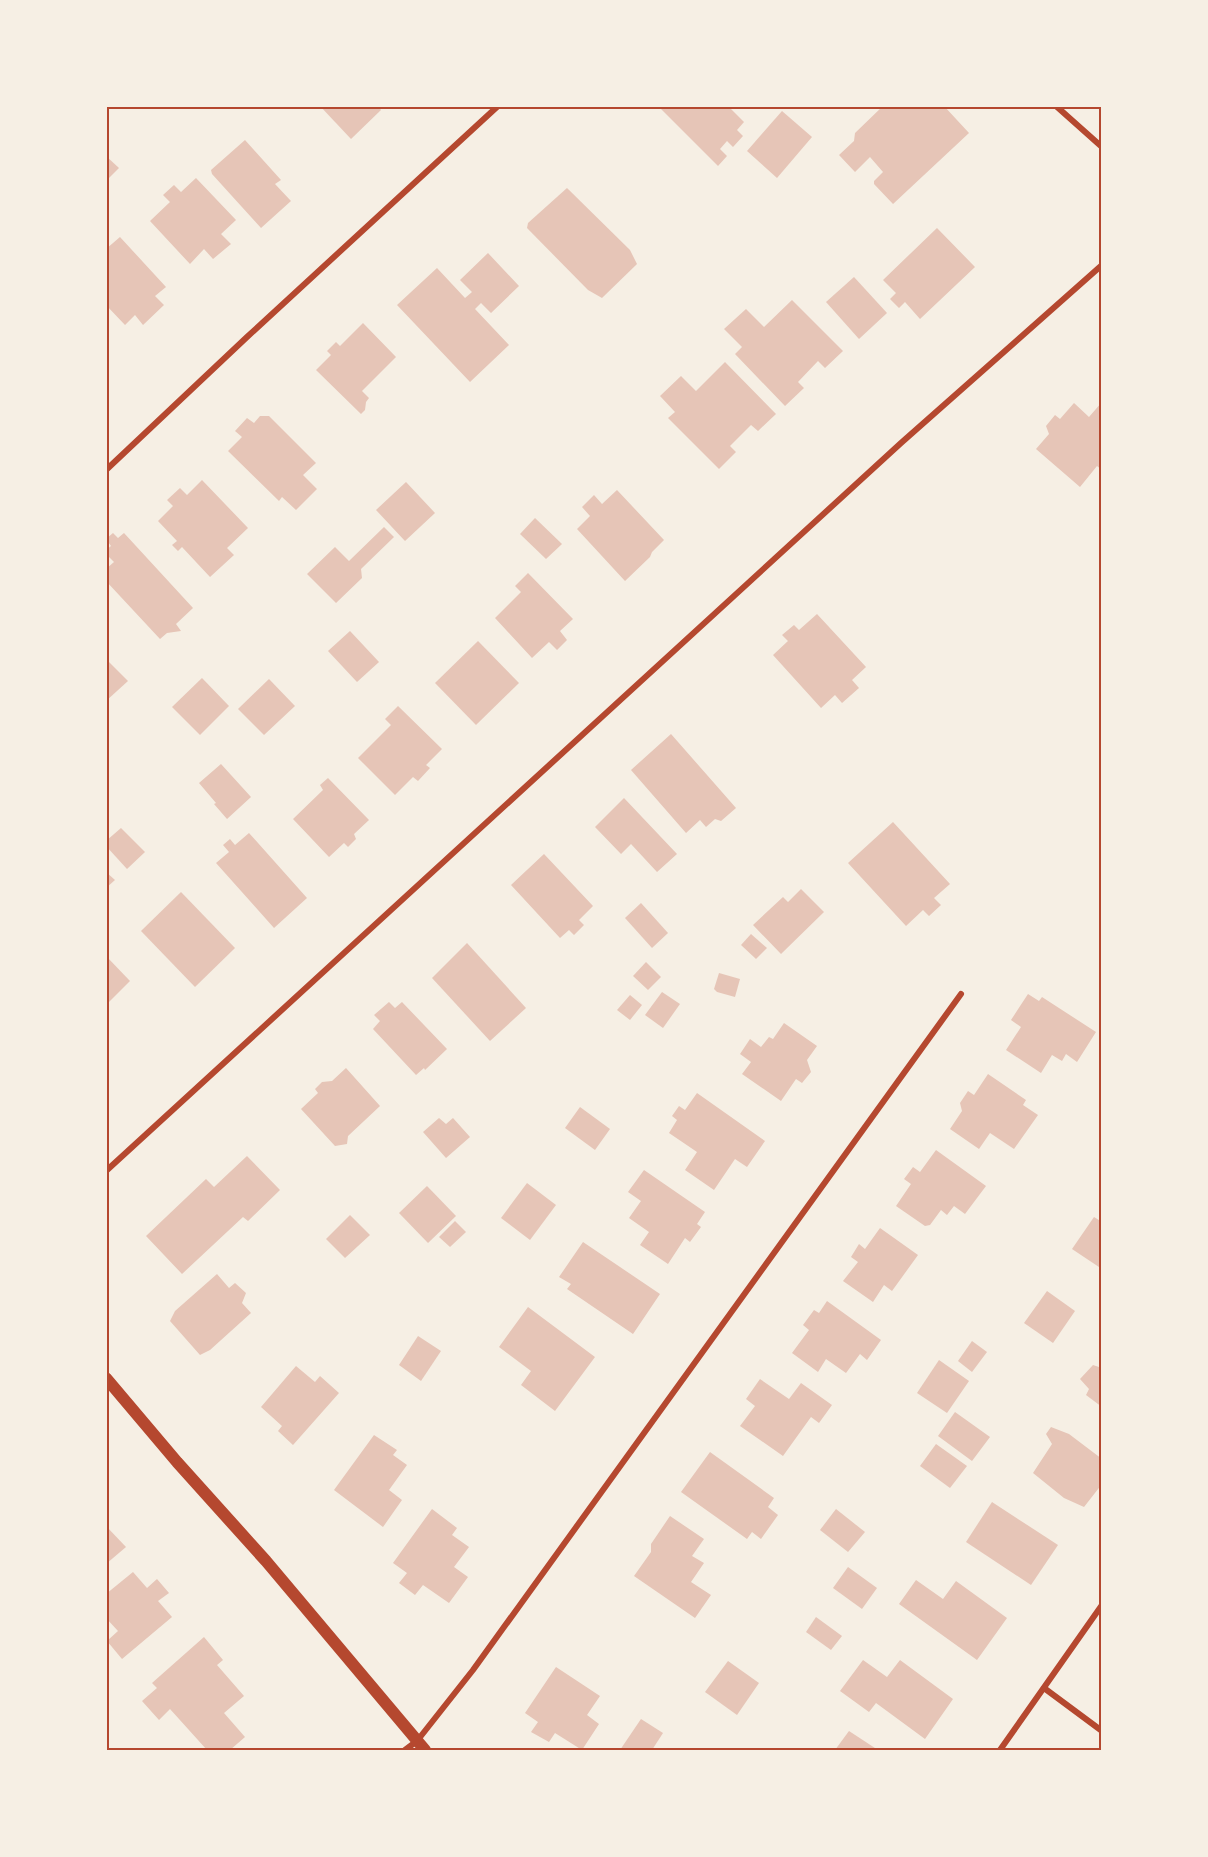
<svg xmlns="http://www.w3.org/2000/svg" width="1208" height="1857" font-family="Quicksand,sans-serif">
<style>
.building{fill:#e6c5b7}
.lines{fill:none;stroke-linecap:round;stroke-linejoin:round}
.minor{stroke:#b5482f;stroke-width:6}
.secondary{stroke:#b5482f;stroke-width:12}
.neatline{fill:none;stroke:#b5482f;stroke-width:2}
</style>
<rect width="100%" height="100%" fill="#f6efe4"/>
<g class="building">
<path d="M320 106H378L381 110 351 139Z"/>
<path d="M658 106H728L744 122 737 130 743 136 733 147 727 141 720 149 727 156 718 166Z"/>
<path d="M883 106H944L969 133 893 204 874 184V181L883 172 870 157 855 172 839 155 854 141 855 133Z"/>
<path d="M782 111 812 137 777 178 747 151Z"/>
<path d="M245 140 281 180 275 184 291 201 261 228 212 174 211 170Z"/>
<path d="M106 156 119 168 106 181Z"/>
<path d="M196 178 236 220 221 234 231 244 213 259 204 249 190 264 150 221 170 202 163 195 174 185 181 192Z"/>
<path d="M567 188 630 250 637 264 602 298 588 290 527 228 528 223Z"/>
<path d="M937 228 975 267 920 319 905 302 899 308 890 299 896 293 883 280Z"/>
<path d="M120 237 166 287 155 296 164 305 143 325 135 315 125 325 106 305V249Z"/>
<path d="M488 253 519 286 491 313 481 303 475 309 509 345 470 382 397 305 437 268 465 298 472 292 460 280Z"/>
<path d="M854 277 887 313 859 339 826 302Z"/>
<path d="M792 300 843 351 825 368 818 361 798 382 804 388 785 406 735 354 742 347 724 329 746 309 764 327Z"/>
<path d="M363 323 396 357 362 391 369 398 366 402 365 410 361 414 316 370 331 355 327 351 336 342 340 346Z"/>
<path d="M725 362 776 414 758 431 751 425 730 446 736 452 719 469 668 418 675 412 660 396 681 376 696 391Z"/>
<path d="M1102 402V470L1097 466 1080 487 1036 449 1049 434 1046 426 1055 415 1060 419 1074 403 1089 417Z"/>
<path d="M260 416H269L316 463 303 475 317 489 296 510 282 497 279 501 228 451 242 437 235 431 247 418 254 423Z"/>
<path d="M202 480 248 528 227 548 234 555 210 577 182 547 178 551 172 545 177 541 158 521 173 506 167 500 180 488 187 495Z"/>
<path d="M406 482 435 513 405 541 376 510Z"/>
<path d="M617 490 664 540 652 552 650 557 625 581 577 529 590 516 582 507 594 495 602 504Z"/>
<path d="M535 518 562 544 546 559 520 534Z"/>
<path d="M384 527 394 537 361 569 362 578 336 603 307 574 335 547 349 561Z"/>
<path d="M113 533 118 538 124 533 193 608 176 624 181 631 167 633 160 639 106 581V569L114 562 106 554V550L111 546 106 539Z"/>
<path d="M528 573 573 619 560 631 567 640 557 650 549 642 532 658 495 618 521 592 515 586Z"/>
<path d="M817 614 866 667 852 680 859 688 842 703 835 695 821 708 773 655 788 641 782 635 794 625 799 630Z"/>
<path d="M350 631 379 662 357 682 328 651Z"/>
<path d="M478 641 519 683 476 725 435 683Z"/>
<path d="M106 659 128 681 106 701Z"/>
<path d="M202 678 229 706 200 735 172 707Z"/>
<path d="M269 679 295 706 264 735 238 709Z"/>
<path d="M398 706 442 749 426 765 430 768 418 781 413 777 395 795 358 758 391 725 385 719Z"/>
<path d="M671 734 736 808 721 821 715 819 706 827 700 820 686 833 631 770Z"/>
<path d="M221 764 251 797 227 819 214 804 216 803 199 783Z"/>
<path d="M328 778 369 820 354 834 356 839 348 847 344 843 329 857 293 819 323 790 320 785Z"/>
<path d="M624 798 677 854 657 872 631 844 621 854 595 827Z"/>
<path d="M893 822 950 884 934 898 941 905 929 916 923 910 906 926 848 863Z"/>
<path d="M121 828 145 852 127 869 106 846V841Z"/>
<path d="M249 833 307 898 274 928 216 863 229 852 223 845 230 839 235 845Z"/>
<path d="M544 854 593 906 579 920 584 925 574 935 569 930 560 938 511 885Z"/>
<path d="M106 872 115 880 106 888Z"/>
<path d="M801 889 824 912 781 954 753 925 783 897 788 902Z"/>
<path d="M181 892 235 948 195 987 141 931Z"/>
<path d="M641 903 668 933 652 948 625 918Z"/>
<path d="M751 934 767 948 756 959 741 945Z"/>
<path d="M467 943 526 1008 490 1041 432 978Z"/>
<path d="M106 956 130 981 106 1005Z"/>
<path d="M646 962 661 977 648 990 633 976Z"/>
<path d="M719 973 740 979 735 997 717 992 714 989Z"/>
<path d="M662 992 680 1004 663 1028 645 1015Z"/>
<path d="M1028 994 1039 1001 1042 997 1096 1032 1077 1062 1066 1054 1062 1061 1052 1055 1041 1073 1006 1050 1021 1027 1011 1020Z"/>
<path d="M630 995 642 1005 630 1020 617 1010Z"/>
<path d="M389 1002 395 1008 402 1002 447 1049 425 1070 424 1068 416 1075 373 1029 380 1021 374 1015Z"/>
<path d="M784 1023 817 1046 807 1060 811 1072 802 1083 796 1079 781 1101 742 1074 751 1062 740 1054 750 1039 761 1047 769 1037 773 1039Z"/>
<path d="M346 1068 380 1106 348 1136 347 1144 335 1146 301 1109 318 1093 315 1089 322 1082 332 1081Z"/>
<path d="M988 1074 1026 1100 1023 1105 1038 1115 1014 1149 990 1133 979 1149 950 1129 962 1111 960 1103 968 1091 974 1095Z"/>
<path d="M697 1093 765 1141 747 1167 735 1159 714 1190 685 1170 697 1152 669 1133 677 1120 672 1116 679 1106 685 1110Z"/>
<path d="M580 1107 610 1129 595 1150 565 1128Z"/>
<path d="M439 1118 446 1124 453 1118 470 1137 446 1158 423 1132Z"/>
<path d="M936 1150 986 1186 965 1214 954 1206 947 1215 941 1210 930 1225 925 1226 896 1206 911 1184 904 1179 913 1167 920 1172Z"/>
<path d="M247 1156 280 1190 248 1221 243 1217 182 1274 146 1236 206 1179 214 1187Z"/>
<path d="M644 1170 705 1212 697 1224 701 1227 690 1242 685 1238 668 1264 640 1245 649 1232 629 1218 641 1201 628 1192Z"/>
<path d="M527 1183 556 1205 530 1240 501 1218Z"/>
<path d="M427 1186 456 1216 428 1243 399 1213Z"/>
<path d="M350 1215 370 1235 345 1258 326 1239Z"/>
<path d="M1094 1217 1102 1222V1269L1072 1249Z"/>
<path d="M455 1221 466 1232 450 1247 439 1237Z"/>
<path d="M880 1228 918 1255 892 1291 884 1285 873 1302 843 1281 858 1262 851 1257 859 1244 865 1249Z"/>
<path d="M583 1242 660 1294 633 1334 567 1289 571 1284 559 1277Z"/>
<path d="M217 1274 229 1288 235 1283 246 1293 242 1303 251 1313 210 1350 200 1355 170 1321 175 1311Z"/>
<path d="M1047 1291 1075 1311 1053 1343 1024 1323Z"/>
<path d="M827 1301 881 1340 867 1360 860 1354 846 1373 826 1359 818 1372 792 1353 809 1330 803 1325 814 1310 819 1313Z"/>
<path d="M528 1307 595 1357 555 1411 521 1385 531 1371 499 1347Z"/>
<path d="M418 1336 441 1351 421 1381 399 1365Z"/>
<path d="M972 1341 987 1352 972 1372 958 1361Z"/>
<path d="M939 1360 969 1381 947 1413 917 1393Z"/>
<path d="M1093 1365 1102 1368V1407L1086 1395 1089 1389 1080 1379Z"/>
<path d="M296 1366 315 1382 320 1376 339 1393 293 1445 278 1431 282 1426 261 1407Z"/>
<path d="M760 1379 789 1399 801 1383 832 1405 819 1423 811 1417 783 1456 740 1426 755 1406 746 1399Z"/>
<path d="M955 1412 990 1437 972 1461 938 1436Z"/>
<path d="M1051 1427 1069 1434 1102 1459V1484L1084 1507 1064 1498 1033 1473 1052 1444 1046 1434Z"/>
<path d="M374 1435 397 1450 393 1455 407 1465 389 1490 402 1500 383 1527 334 1490Z"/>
<path d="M936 1444 967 1466 950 1488 920 1466Z"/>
<path d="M710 1452 774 1498 768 1507 778 1515 761 1539 752 1532 747 1539 681 1492Z"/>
<path d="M992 1502 1058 1545 1031 1585 966 1542Z"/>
<path d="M432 1509 457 1528 452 1535 469 1547 454 1567 468 1577 449 1603 423 1585 415 1595 399 1583 407 1573 393 1563Z"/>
<path d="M836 1509 865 1532 848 1552 820 1530Z"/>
<path d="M670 1516 704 1539 692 1556 704 1563 691 1582 711 1595 695 1618 634 1576 651 1552V1544Z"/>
<path d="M106 1526 126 1547 106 1564Z"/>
<path d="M848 1567 877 1588 862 1609 833 1588Z"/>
<path d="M133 1572 147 1588 157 1579 169 1593 158 1601 172 1617 122 1659 107 1641 118 1631 106 1618V1594Z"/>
<path d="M916 1580 943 1599 956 1581 1007 1618 977 1660 899 1604Z"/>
<path d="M816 1617 842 1636 831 1650 806 1632Z"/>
<path d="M204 1637 223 1660 217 1665 244 1696 224 1713 245 1737 230 1750H207L170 1709 159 1720 142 1701 157 1688 152 1683Z"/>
<path d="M863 1660 887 1677 900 1660 953 1699 925 1739 876 1703 869 1712 840 1691Z"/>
<path d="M728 1661 759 1683 737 1715 705 1692Z"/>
<path d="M556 1667 600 1696 587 1715 599 1724 582 1750 555 1733 549 1742 531 1732 538 1722 525 1713Z"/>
<path d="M641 1719 663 1733 652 1750H620Z"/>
<path d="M849 1731 878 1750H835Z"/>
</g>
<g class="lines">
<g class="minor">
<path d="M1056 106 1102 147"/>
<path d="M106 470 247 337 498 106"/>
<path d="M106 1171 901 443 1102 265"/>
<path d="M1044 1688 1102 1731"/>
<path d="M405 1750 417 1741 473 1670 961 994"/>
<path d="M1000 1750 1102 1605"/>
</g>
<path class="secondary" d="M106 1378 177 1462 266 1561 425 1750"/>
</g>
<rect width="1208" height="1857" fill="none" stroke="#f6efe4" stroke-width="216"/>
<rect x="108" y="108" width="992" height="1641" class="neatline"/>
</svg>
